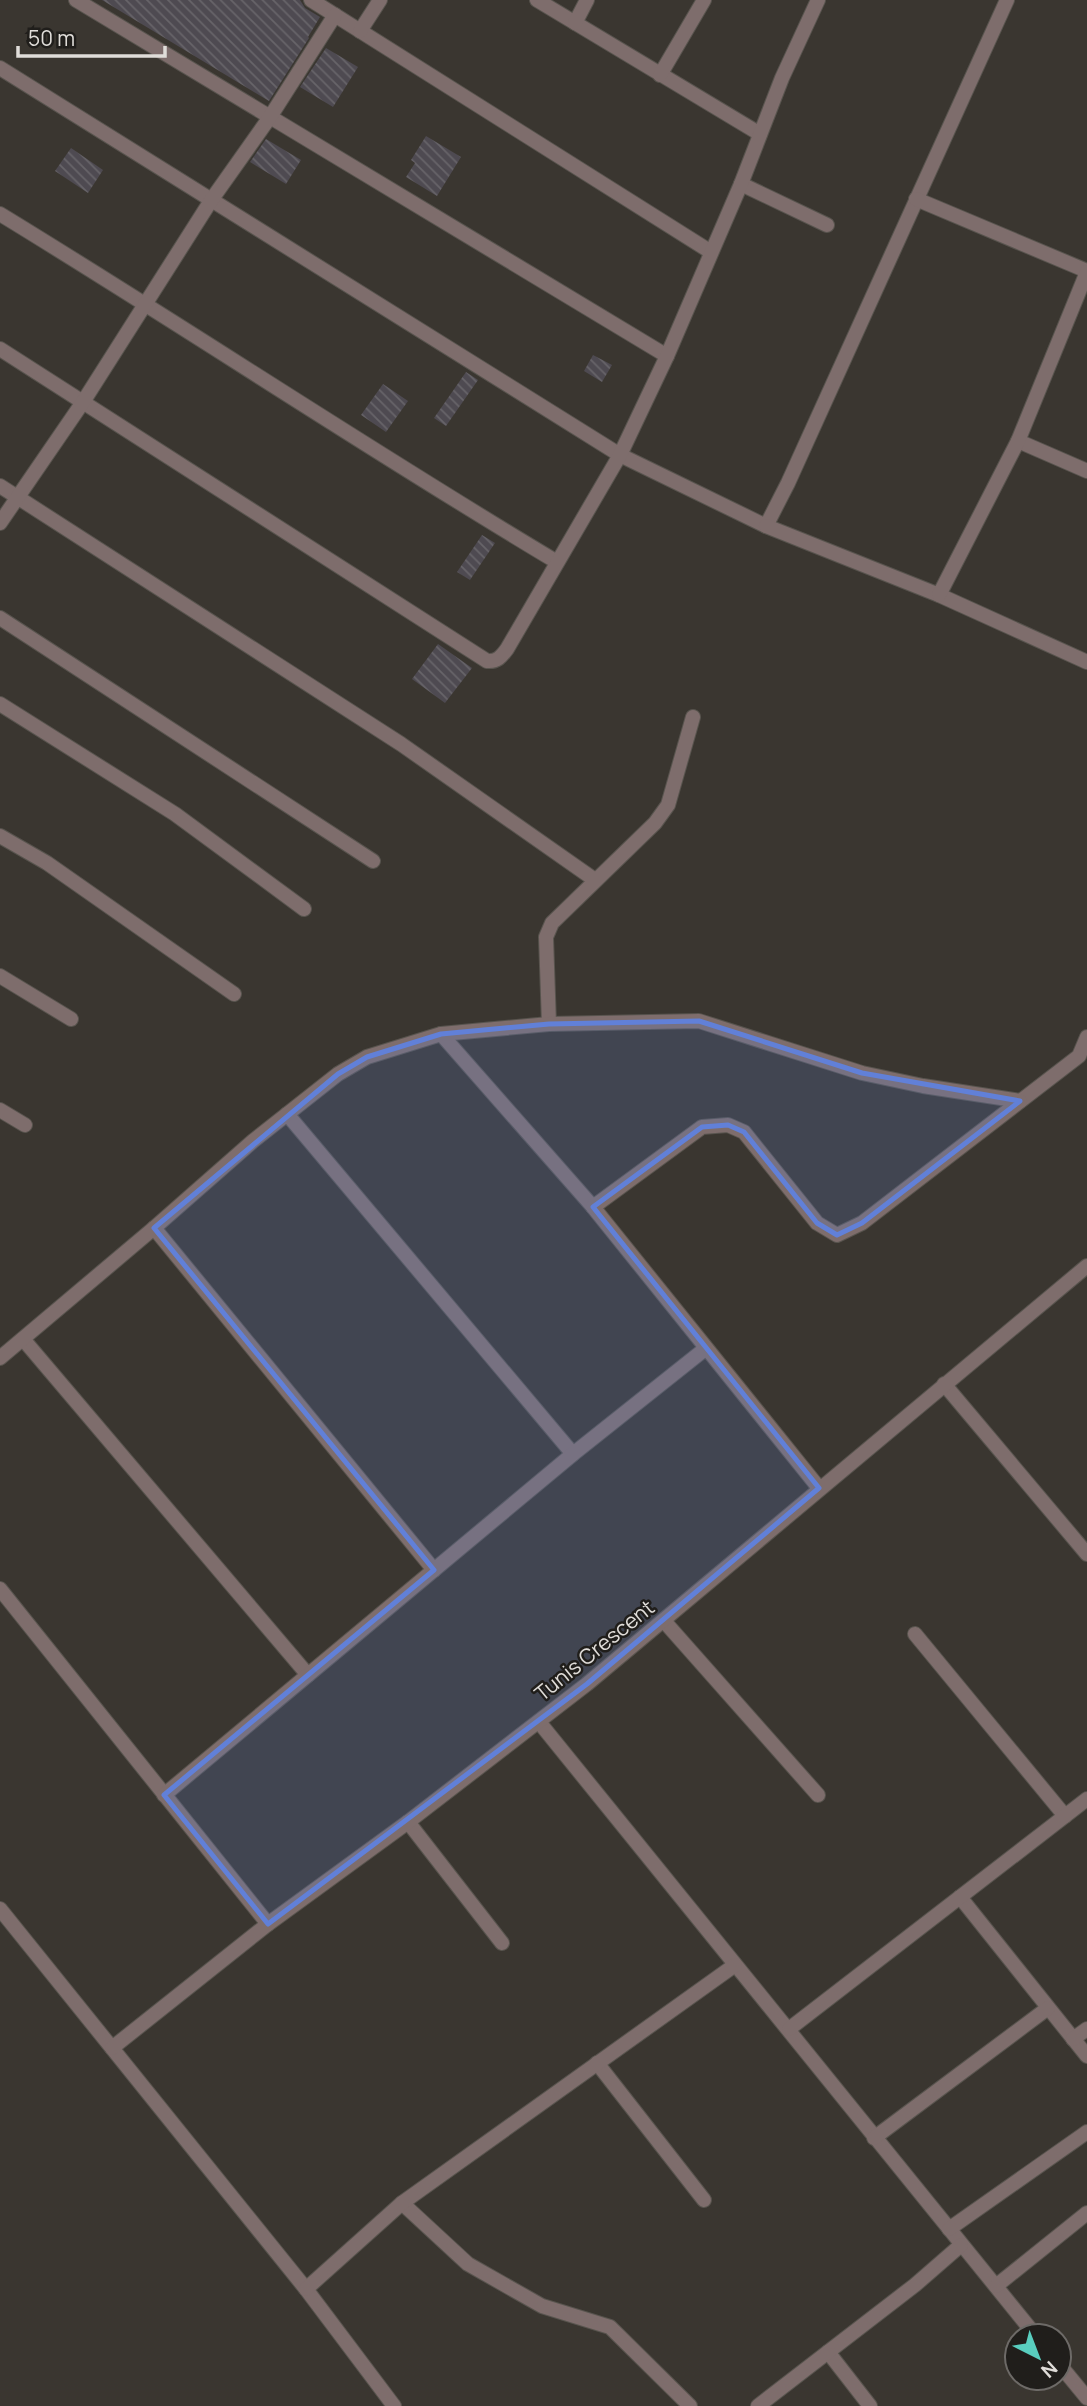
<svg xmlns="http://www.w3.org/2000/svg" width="1087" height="2406" font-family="Manrope,sans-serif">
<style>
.building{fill:url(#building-back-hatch)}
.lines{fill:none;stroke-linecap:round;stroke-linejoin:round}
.street-casing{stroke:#58544e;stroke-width:16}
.street{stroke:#7e6d6c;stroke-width:14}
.marked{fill:#6180d8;fill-opacity:0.2;stroke:#6180d8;stroke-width:5;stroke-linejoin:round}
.labels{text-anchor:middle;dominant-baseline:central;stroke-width:5;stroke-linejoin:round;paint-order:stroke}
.street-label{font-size:21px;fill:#e0ddd9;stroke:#201e1b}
</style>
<defs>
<pattern id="building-back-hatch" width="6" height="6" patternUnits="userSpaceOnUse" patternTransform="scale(1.75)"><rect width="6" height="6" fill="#4e4a51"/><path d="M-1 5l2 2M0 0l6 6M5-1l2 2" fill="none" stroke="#676469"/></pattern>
</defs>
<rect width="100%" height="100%" fill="#3a3630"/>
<g class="building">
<path d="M102 0H300L305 8 320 17 308 37 309 38 269 101Z"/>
<path d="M326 48 358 67 333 107 300 87Z"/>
<path d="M426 136 461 157 437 196 406 177 415 163 411 160Z"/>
<path d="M266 139 301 160 286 184 250 162Z"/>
<path d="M71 148 103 170 88 193 55 171Z"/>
<path d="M593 355 612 365 602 382 584 371Z"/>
<path d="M466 372 478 380 446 426 434 418Z"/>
<path d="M383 384 408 401 386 432 361 415Z"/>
<path d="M482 535 495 543 470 580 457 572Z"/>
<path d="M438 644 472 668 445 703 412 679Z"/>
</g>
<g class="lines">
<g class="street-casing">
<g id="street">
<path d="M76 0 667 356"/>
<path d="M311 0 711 252"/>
<path d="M537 0 760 134"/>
<path d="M575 23 587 0"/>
<path d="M360 31 380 0"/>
<path d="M0 68 620 455 766 526 788 483 1007 0"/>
<path d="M660 75 704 0"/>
<path d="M741 184 827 225"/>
<path d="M916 199 1087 271"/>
<path d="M0 214C187 328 369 450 557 562"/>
<path d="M0 349 487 661C497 662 501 657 507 649L620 455 667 356 741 184 782 78 818 0"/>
<path d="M1018 441 1087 471"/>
<path d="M0 486 401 744 595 880"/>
<path d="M0 523 83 402 212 199 270 117 335 15"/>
<path d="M766 526 939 595 1087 662"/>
<path d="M939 595 1018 441 1087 272"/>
<path d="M0 618 373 861"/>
<path d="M0 704 175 814 304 909"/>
<path d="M0 836 47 863 234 994"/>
<path d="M0 976 71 1019"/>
<path d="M549 1024 546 937 552 923 655 823 668 805 693 717"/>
<path d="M441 1034 593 1207 819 1488"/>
<path d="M0 1110 25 1125"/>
<path d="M287 1114 573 1454"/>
<path d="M593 1207 702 1127 728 1125 744 1132 817 1223 837 1235 862 1223 1079 1056 1087 1037"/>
<path d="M154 1228 434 1570"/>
<path d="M23 1339 308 1675"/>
<path d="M0 1358 154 1228 253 1141 338 1074 367 1057 441 1034 549 1024 699 1021 862 1073 923 1086 1020 1101"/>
<path d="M944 1384 1087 1554"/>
<path d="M0 1589 268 1924"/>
<path d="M664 1621 818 1795"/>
<path d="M915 1634 1065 1816"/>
<path d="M539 1722 1036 2336"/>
<path d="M164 1795 573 1454 705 1349"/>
<path d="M408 1822 502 1943"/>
<path d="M960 1897 1087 2056"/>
<path d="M0 1909 306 2289 394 2406"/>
<path d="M789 2029 1087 1799"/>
<path d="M1073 2039 1087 2029"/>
<path d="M112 2048 268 1924 408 1822 587 1684 1087 1266"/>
<path d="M597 2063 704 2200"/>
<path d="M874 2138 1048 2008"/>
<path d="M402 2203 468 2264 542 2306 610 2327 690 2406"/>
<path d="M949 2229 1087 2132"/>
<path d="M996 2286 1087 2213"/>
<path d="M306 2289 402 2203 735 1965"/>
<path d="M828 2352 870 2406"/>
<path d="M1059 2364 1087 2398"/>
<path d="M758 2406 915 2285 961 2245"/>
</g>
</g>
<use href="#street" class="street"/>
</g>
<path class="marked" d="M699 1021 862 1073 1020 1101 862 1223 837 1235 817 1223 744 1132 728 1125 702 1127 593 1207 819 1488 587 1684 268 1924 164 1795 434 1570 154 1228 338 1074 367 1057 441 1034 549 1024Z"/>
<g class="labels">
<g class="street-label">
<text transform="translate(594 1650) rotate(-39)">Tunis Crescent</text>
</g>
</g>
<g transform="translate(1038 2357) rotate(138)"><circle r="33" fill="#201e1b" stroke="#6d6a67" stroke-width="2"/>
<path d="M0-5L12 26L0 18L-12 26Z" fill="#59cebf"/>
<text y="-10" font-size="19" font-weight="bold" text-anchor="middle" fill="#e0ddd9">N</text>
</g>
<path d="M18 46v10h147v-10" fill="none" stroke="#e0ddd9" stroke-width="3.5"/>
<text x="28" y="46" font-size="21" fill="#e0ddd9" stroke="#201e1b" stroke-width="5" paint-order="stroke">50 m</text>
</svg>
